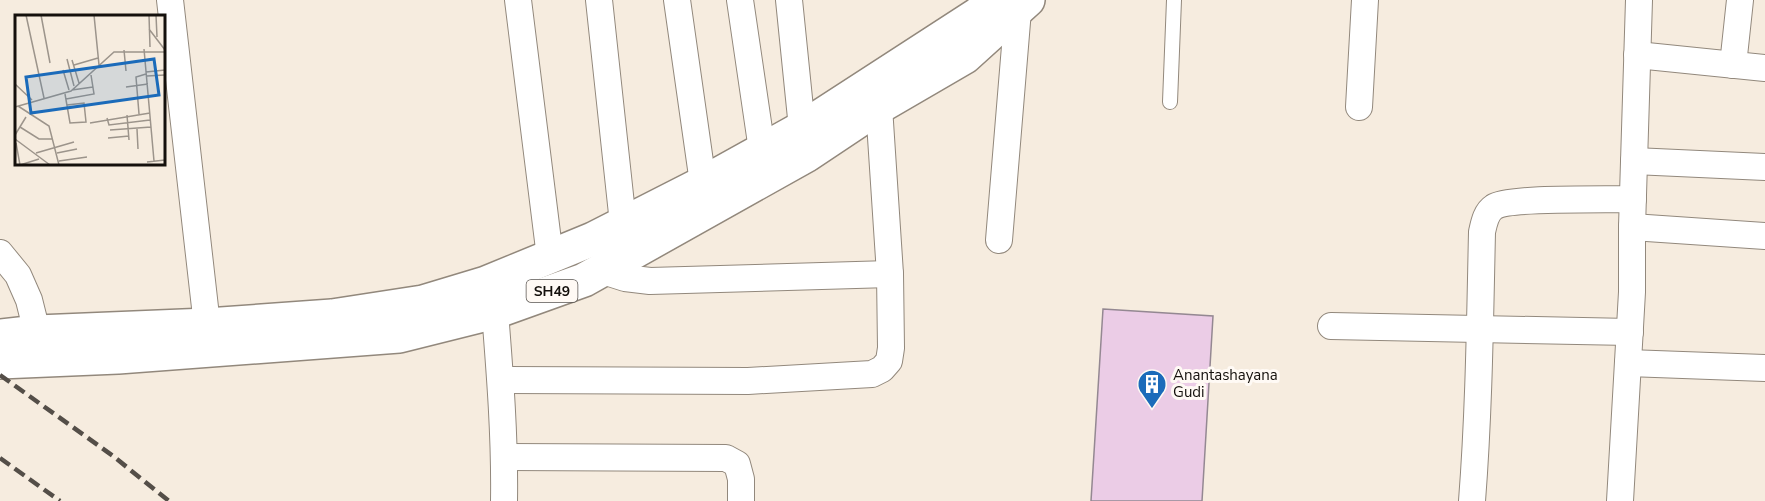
<svg xmlns="http://www.w3.org/2000/svg" width="1765" height="501" font-family="'Nunito Sans',sans-serif">
<style>
.building{fill:#ebcce6;stroke:#948892;stroke-width:1.5}
.lines{fill:none;stroke-linecap:round;stroke-linejoin:round}
.service-casing{stroke:#92887c;stroke-width:16}
.minor-casing{stroke:#92887c;stroke-width:28}
.primary-casing{stroke:#92887c;stroke-width:36}
.service{stroke:#fff;stroke-width:14}
.minor{stroke:#fff;stroke-width:26}
.primary{stroke:#fff;stroke-width:33}
.rail{stroke:#544e48;stroke-width:4.5;stroke-dasharray:12 6;stroke-linecap:butt}
.labels{text-anchor:middle;dominant-baseline:central;stroke-width:6;stroke-linejoin:round;paint-order:stroke}
.shield{fill:#fffaf5;stroke:#5a5652;stroke-width:1.5}
.shield-label{font-size:14px;font-weight:bold;fill:#14100c}
.poi-label{font-size:15px;fill:#14100c;stroke:#fffaf5;text-anchor:start}
.inset-road{fill:none;stroke:#9c948b;stroke-width:1.5}
.view{fill:#1b6bba;fill-opacity:0.15;stroke:#1b6bba;stroke-width:3}
.inset-edge{fill:none;stroke:#14100c;stroke-width:3}
</style>
<rect width="100%" height="100%" fill="#f6ecdf"/>
<path class="building" d="M1103 309 1213 316 1202 501H1091Z"/>
<g class="lines">
<g class="service-casing">
<path id="service" d="M1170 102 1174 0"/>
</g>
<g class="minor-casing">
<g id="minor">
<path d="M170 0 207 325"/>
<path d="M518 0 550 257"/>
<path d="M599 0 623 223"/>
<path d="M677 0 703 183"/>
<path d="M740 0 762 150"/>
<path d="M789 0 802 128"/>
<path d="M1637 55 1765 68"/>
<path d="M1733 65 1740 0"/>
<path d="M1359 107 1365 0"/>
<path d="M1634 161 1765 167"/>
<path d="M1632 227 1765 236"/>
<path d="M999 240 1018 10"/>
<path d="M0 253 18 275 29 300 37 332"/>
<path d="M600 270 625 278 650 281 890 274"/>
<path d="M495 312C500 375 505 438 504 501"/>
<path d="M1331 326 1630 332"/>
<path d="M1628 363 1765 368"/>
<path d="M501 380 748 381 872 374 882 369 889 361 891 348 890 274 879 107"/>
<path d="M504 457 726 458 737 464 741 479V501"/>
<path d="M1472 501C1479 411 1480 321 1482 232 1484 223 1486 212 1494 207 1508 197 1610 200 1633 199"/>
<path d="M1620 501 1632 292V227L1639 0"/>
</g>
</g>
<g class="primary-casing">
<g id="primary">
<path d="M0 336 37 332 207 325 332 316 423 302 486 283 593 239 703 183 802 128 978 14 995 0"/>
<path d="M0 362 118 357 399 336 495 312 584 280 807 155 879 107 965 57 1028 0"/>
</g>
</g>
<use href="#service" class="service"/>
<use href="#minor" class="minor"/>
<use href="#primary" class="primary"/>
<g class="rail">
<path d="M0 375 113 456 169 501"/>
<path d="M0 458 60 501"/>
</g>
</g>
<defs>
<g id="building-pin" transform="scale(1.5)"><path d="M0 17L-7.5 6A9.5 9.5 0 1 1 7.5 6Z" fill="#1b6bba" stroke="#fffaf5"/><path d="M-4-6H4V6H1V3H-1V6H-4ZM-2.5-4.3h1.7v1.8h-1.7ZM.8-4.3h1.7v1.8H.8ZM-2.5-1h1.7V.8h-1.7ZM.8-1h1.7V.8H.8Z" fill="#fff"/></g>
</defs>
<g fill-rule="evenodd">
<use href="#building-pin" x="1152" y="384"/>
</g>
<g class="labels">
<rect class="shield" x="526.5" y="280" width="51" height="22" rx="4.5"/>
<g class="shield-label">
<text x="552" y="291">SH49</text>
</g>
<g class="poi-label">
<text x="1173" y="375">Anantashayana<tspan x="1173" dy="17">Gudi</tspan></text>
</g>
</g>
<g transform="translate(15 15)">
<rect width="150" height="150" fill="#f6ecdf"/>
<path class="inset-road" d="M11 0 29 83M26 0 35 48M79 0 84 50M134 0 135 32M141 0 142 22M134 14 150 35M129 34 139 146M109 35 111 56M52 44 59 71M57 45 64 68M59 50 83 43M48 55 54 75M131 57 150 55M132 61 150 60M0 69 17 85M111 72 133 69M57 75 78 72M50 79 55 108 71 107 69 88 52 90M51 84 79 79 76 60M3 91 34 111 44 150M0 92 56 76 99 37H150M124 99 121 62 131 59M112 100 114 125M92 103 94 110 135 105M75 108 135 98M5 112 24 124H37M122 114 123 134M95 115 136 112M0 120 11 102M93 123 114 121M0 124 35 150M1 128 5 150M21 138 59 127M42 138 62 134M44 146 72 142M132 147 150 145M5 150 24 144"/>
<path class="view" d="M139 44 144 80 16 98 11 62Z"/>
<rect width="150" height="150" class="inset-edge"/>
</g>
</svg>
